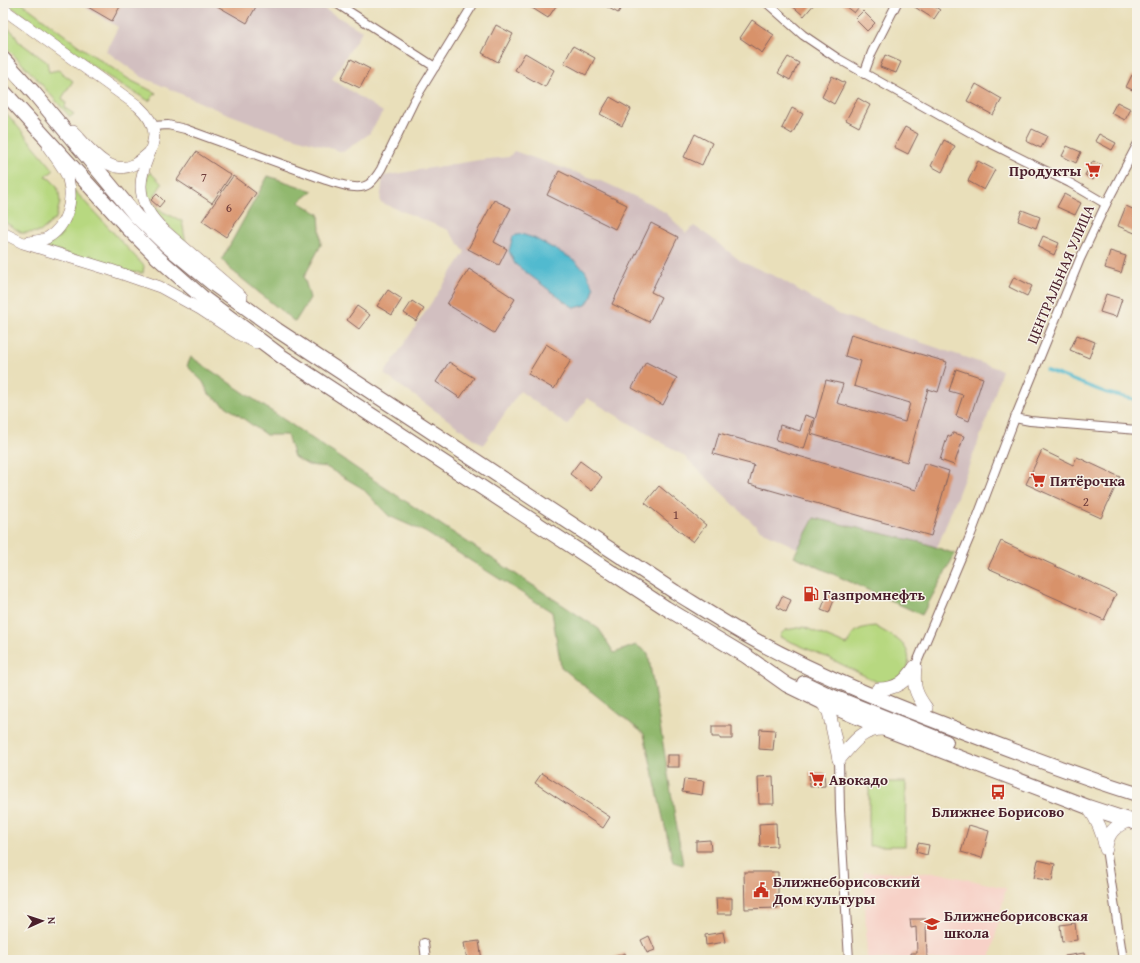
<svg xmlns="http://www.w3.org/2000/svg" width="1140" height="963" font-family="'Gentium Book Plus',serif">
<style>
.built{fill:#f7d1c7}
.industrial{fill:#d2bfc0}
.green{fill:#b7d880;stroke:#807c56}
.forest{fill:#91b86e;stroke:#6e6c4c}
.water{fill:#51bacf;stroke:#4e6c7d}
.lines{fill:none;stroke-linecap:round;stroke-linejoin:round}
.stream{stroke:#51bacf;stroke-width:3}
.building{fill:#d8926b}
.minor-casing{stroke:#82625d;stroke-width:10}
.tertiary-casing{stroke:#82625d;stroke-width:12}
.primary-casing{stroke:#82625d;stroke-width:14}
.trunk-casing{stroke:#82625d;stroke-width:16}
.minor{stroke:#fff;stroke-width:8}
.tertiary{stroke:#fff;stroke-width:11}
.primary{stroke:#fff;stroke-width:13}
.trunk{stroke:#fff;stroke-width:14}
.labels{text-anchor:middle;dominant-baseline:central;stroke-width:3;stroke-linejoin:round;paint-order:stroke}
.number-label{font-size:13px;fill:#6e3c3b}
.poi-label{font-size:15px;font-weight:bold;fill:#4a1f2b;stroke:#f7f3e8;text-anchor:start}
.street-label{font-size:15px;fill:#4a1f2b;stroke:#f7f3e8}
</style>
<rect width="100%" height="100%" fill="#f7f3e8"/>
<filter id="ink" filterUnits="userSpaceOnUse"><feTurbulence type="fractalNoise" baseFrequency=".025" numOctaves="2"/><feDisplacementMap in="SourceGraphic" scale="8" xChannelSelector="R" yChannelSelector="G"/><feConvolveMatrix kernelMatrix="1 2 1 2 8 2 1 2 1" color-interpolation-filters="sRGB"/></filter>
<filter id="wash" filterUnits="userSpaceOnUse"><feTurbulence type="fractalNoise" baseFrequency=".012" numOctaves="4" result="noise"/><feDisplacementMap in="SourceGraphic" scale="16" xChannelSelector="R" yChannelSelector="G"/><feGaussianBlur stdDeviation="0.9" result="paint"/><feColorMatrix in="noise" values="0 0 0 0 0 0 0 0 0 0 0 0 0 0 0 0 0 1.4 0 .05"/><feComposite in="paint" operator="in"/></filter>
<g filter="url(#wash)">
<rect width="100%" height="100%" fill="#e9dfba"/>
<path class="built" d="M864 872 939 873 1006 888 990 960H867Z"/>
<g class="industrial">
<path d="M78 3H314L362 31 332 79 383 112 369 134 343 152 273 131 218 110 142 77 106 51 118 27Z"/>
<path d="M514 151 606 183 655 206 667 214 686 233 694 226 709 236 742 262 779 278 838 314 1002 370 987 419 939 543 905 601 760 530 683 455 587 398 567 425 520 391 483 445 384 374 465 252 448 230 380 202 383 176 479 160 509 157Z"/>
</g>
<g class="green">
<path d="M6 3H22L79 46 130 80 156 93 149 101 107 76Z"/>
<path d="M3 24 15 34 18 41 47 62 49 72 58 70 73 81 62 98 66 103 65 108 74 114 70 117 36 78 3 44Z"/>
<path d="M3 109 54 170 45 177 50 179 57 186 59 193 60 202 56 218 40 232 22 233 3 221Z"/>
<path d="M150 172 162 184 151 201 163 212 182 221 186 244C172 229 133 196 150 172Z"/>
<path d="M74 190 144 266 143 273 130 272 98 262 90 254 99 263 41 246C50 243 56 239 63 234L55 238 68 222 73 215Z"/>
<path d="M875 626C896 639 916 644 906 674L883 685 833 660 780 637 781 634 785 630 804 627 847 645C854 629 859 628 875 626Z"/>
<path d="M869 782H906L905 846H869Z"/>
</g>
<g class="forest">
<path d="M268 176 313 191 299 202 319 214 321 245 304 277 310 298 295 322 229 268 222 259Z"/>
<path d="M191 357 387 489 599 629 614 653 636 645 648 653 683 865 673 862 644 734 561 667 552 612 425 532 389 516 362 488 326 467 308 465 294 457 287 435H266L209 394 203 382 187 366Z"/>
<path d="M814 518 924 543 955 554 922 615 794 556Z"/>
</g>
<path class="water" d="M521 234 534 238 571 258 585 270 594 288 592 296 586 305 575 308 565 302 515 264 509 251 513 236Z"/>
<g class="lines">
<path class="stream" d="M1046 370 1107 393 1137 400"/>
</g>
<g id="blocks">
<g class="building">
<path d="M81 3H122L112 21Z"/>
<path d="M212 3H258L247 23Z"/>
<path d="M531 3H558L548 18 529 6Z"/>
<path d="M609 3H624L618 13 607 7Z"/>
<path d="M791 3H815L804 16 790 4Z"/>
<path d="M841 3H854L859 7 854 13Z"/>
<path d="M915 3H929L940 10 934 19 913 6Z"/>
<path d="M863 11 875 23 867 31 855 19Z"/>
<path d="M752 20 774 35 762 53 740 38Z"/>
<path d="M496 25 513 34 498 62 482 53Z"/>
<path d="M573 46 595 58 586 75 564 63Z"/>
<path d="M525 53 554 70 545 87 515 70Z"/>
<path d="M885 55 901 62 896 73 880 67Z"/>
<path d="M788 57 799 63 790 80 778 73Z"/>
<path d="M351 59 370 69 360 88 341 79Z"/>
<path d="M1132 75 1137 77V92L1126 87Z"/>
<path d="M832 76 845 83 834 104 822 97Z"/>
<path d="M976 84 1002 99 993 115 967 101Z"/>
<path d="M610 97 631 109 622 126 600 114Z"/>
<path d="M858 98 870 105 859 127 846 120Z"/>
<path d="M1117 102 1131 109 1125 120 1111 113Z"/>
<path d="M792 108 803 114 792 134 782 128Z"/>
<path d="M905 127 918 134 908 154 894 147Z"/>
<path d="M1032 129 1047 136 1041 148 1026 141Z"/>
<path d="M695 134 712 143 702 165 684 157Z"/>
<path d="M1099 134 1116 143 1112 150 1095 141Z"/>
<path d="M944 140 955 146 942 172 931 166Z"/>
<path d="M1067 146 1081 152 1076 163 1062 156Z"/>
<path d="M196 152 231 175 212 203 177 180Z"/>
<path d="M978 161 995 170 984 190 968 181Z"/>
<path d="M1093 161 1102 165 1093 180 1085 175Z"/>
<path d="M559 171 627 205 615 229 547 195Z"/>
<path d="M233 176 256 193 226 237 202 221Z"/>
<path d="M157 194 164 201 159 207 151 200Z"/>
<path d="M1064 194 1081 203 1075 215 1057 207Z"/>
<path d="M494 200 511 208 494 242 507 249 499 265 468 249Z"/>
<path d="M1126 206 1137 211V234L1118 226Z"/>
<path d="M1022 210 1040 217 1036 228 1018 221Z"/>
<path d="M651 223 678 237 651 292 661 297 649 322 612 304Z"/>
<path d="M1043 236 1059 243 1054 255 1038 247Z"/>
<path d="M1110 251 1126 256 1121 273 1105 268Z"/>
<path d="M469 269 515 299 494 333 447 304Z"/>
<path d="M1014 277 1032 286 1027 296 1009 287Z"/>
<path d="M388 290 402 299 392 315 377 306Z"/>
<path d="M1106 294 1122 299 1116 317 1100 312Z"/>
<path d="M412 301 424 309 416 321 404 313Z"/>
<path d="M357 306 370 315 359 329 347 320Z"/>
<path d="M851 334 947 362 938 392 928 389 907 462 811 434 826 380 843 384 837 403 905 422 910 403 854 386 861 361 845 356Z"/>
<path d="M1077 335 1095 342 1089 358 1070 350Z"/>
<path d="M546 344 571 360 554 389 528 374Z"/>
<path d="M449 362 474 378 460 398 436 382Z"/>
<path d="M646 362 677 378 663 405 632 388Z"/>
<path d="M956 369 983 378 969 421 956 416 963 395 949 391Z"/>
<path d="M805 415 814 418 804 449 776 440 780 425 800 431Z"/>
<path d="M719 433 916 490 924 463 949 471 931 536 749 484 754 465 713 454Z"/>
<path d="M953 433 964 436 954 465 940 460 948 435 951 437Z"/>
<path d="M1042 450 1073 465 1077 457 1120 477 1101 518 1026 484Z"/>
<path d="M580 461 602 477 592 491 570 474Z"/>
<path d="M659 486 706 525 693 542 645 503Z"/>
<path d="M1001 541 1116 594 1104 620 988 568Z"/>
<path d="M809 589 815 592 812 598 806 596Z"/>
<path d="M828 592 836 595 829 613 821 610Z"/>
<path d="M782 596 791 600 786 612 777 607Z"/>
<path d="M712 726H732V739H720V737H712Z"/>
<path d="M760 729 775 730 773 750 759 749Z"/>
<rect x="667" y="755" width="12" height="12"/>
<path d="M809 772H824L825 786 810 787Z"/>
<path d="M542 773 610 817 603 828 535 783Z"/>
<path d="M773 776 774 804H759L758 777Z"/>
<path d="M684 779 704 781 702 795 682 792Z"/>
<path d="M776 823 777 846 760 847 759 824Z"/>
<path d="M969 825 989 831 982 858 961 852Z"/>
<path d="M710 840 711 851H696V841Z"/>
<path d="M918 843 929 845 927 855 916 852Z"/>
<path d="M1038 860 1055 864 1052 881 1034 878Z"/>
<path d="M744 872H778V908L745 909Z"/>
<path d="M716 898H732V914H717Z"/>
<path d="M910 919H926L927 960H911V953H917L916 927 911 928Z"/>
<path d="M1075 923 1077 940 1062 942 1060 925Z"/>
<path d="M723 932 725 942 706 945 705 935Z"/>
<path d="M649 936 655 950 647 953 641 940Z"/>
<path d="M479 941 482 960H467L464 943Z"/>
<path d="M625 953 627 960H612V958Z"/>
<path d="M1084 953 1085 960H1065V956Z"/>
</g>
</g>
</g>
<g filter="url(#ink)">
<use href="#blocks" fill-opacity="0" stroke="#82625d" stroke-width="1"/>
<g class="lines">
<g class="minor-casing">
<g id="minor">
<path d="M336 3 435 67"/>
<path d="M767 3 803 35 837 58 982 139 1070 183 1106 204"/>
<path d="M864 74 872 52 897 3"/>
<path d="M153 126 168 125 185 129 326 180C337 183 358 192 369 184 374 180 378 174 381 169L414 101 474 3"/>
<path d="M1015 418 1030 421 1137 430"/>
<path d="M915 667 971 534 1015 418 1080 259 1106 204 1137 145"/>
<path d="M839 759 840 810 849 960"/>
<path d="M1106 849 1123 960"/>
<path d="M424 943 426 960"/>
</g>
</g>
<g class="tertiary-casing">
<g id="tertiary">
<path d="M3 9 138 106C172 137 141 153 141 186 141 205 152 219 165 231L242 297"/>
<path d="M73 131C87 145 109 177 133 165 139 162 145 156 150 152"/>
<path d="M3 233 23 243 111 270 160 287 200 309 238 334 256 343"/>
<path d="M25 243C32 241 41 241 47 238 67 227 74 200 68 179 65 169 54 156 48 147"/>
</g>
</g>
<g class="primary-casing">
<g id="primary">
<path d="M915 667C913 686 915 693 926 708"/>
<path d="M878 689C897 689 905 682 915 667"/>
<path d="M822 702 829 712 839 759"/>
<path d="M839 759C853 744 861 728 885 729"/>
<path d="M1088 807C1098 820 1103 833 1106 849"/>
<path d="M1106 847C1108 833 1114 827 1127 821"/>
</g>
</g>
<g class="trunk-casing">
<g id="trunk">
<path d="M3 59 34 93 136 216 166 245 212 283 277 330 675 592C701 608 726 624 753 639 825 679 903 709 980 738 1032 758 1084 778 1137 794"/>
<path d="M3 91 128 228 157 257 202 297 281 356 666 608 746 656 787 685 822 702 885 729 1088 807 1137 823"/>
<path d="M804 683 831 696 946 742"/>
</g>
</g>
<use href="#minor" class="minor"/>
<use href="#tertiary" class="tertiary"/>
<use href="#primary" class="primary"/>
<use href="#trunk" class="trunk"/>
</g>
</g>
<defs>
<g id="supermarket-bare" transform="scale(1.2)"><path d="M-6-5.5h2.5l.6 2H6L4.5 2H-2.5L-4.4-4H-6ZM-1.5 3.2a1.3 1.3 0 1 0 .1 0ZM3 3.2a1.3 1.3 0 1 0 .1 0Z" fill="#c8321e" stroke="#f7f3e8" stroke-width="2.5" paint-order="stroke"/></g>
<g id="fuel-bare" transform="scale(1.2)"><path d="M-5.5-6h7V0h2V4h1.3V-2.5L3-4.5l.8-.8L6-3V5H2.5V1h-1V6h-7ZM-4.2-4.7v3.2H.2V-4.7Z" fill="#c8321e" stroke="#f7f3e8" stroke-width="2.5" paint-order="stroke"/></g>
<g id="bus-bare" transform="scale(1.2)"><path d="M-5-6H5V4H4V6H2V4H-2V6H-4V4H-5ZM-3.5-4V0h7V-4ZM-3.5 1.2v1.5H-2V1.2ZM2 1.2v1.5H3.5V1.2Z" fill="#c8321e" stroke="#f7f3e8" stroke-width="2.5" paint-order="stroke"/></g>
<g id="civic-bare" transform="scale(1.2)"><path d="M-.6-6.5H3V-4.5H.6V-3L4-1V1h2V6H-6V1h2V-1L-.6-3ZM-1.2 2.5V6h2.4V2.5Z" fill="#c8321e" stroke="#f7f3e8" stroke-width="2.5" paint-order="stroke"/></g>
<g id="school-bare" transform="scale(1.2)"><path d="M0-5L7-2L0 1L-7-2ZM-4 1L0 2.5L4 1V4Q0 6-4 4Z" fill="#c8321e" stroke="#f7f3e8" stroke-width="2.5" paint-order="stroke"/></g>
</defs>
<g fill-rule="evenodd">
<use href="#supermarket-bare" x="1093" y="170"/>
<use href="#supermarket-bare" x="1038" y="480"/>
<use href="#fuel-bare" x="811" y="594"/>
<use href="#supermarket-bare" x="817" y="779"/>
<use href="#bus-bare" x="998" y="792"/>
<use href="#civic-bare" x="761" y="890"/>
<use href="#school-bare" x="932" y="924"/>
</g>
<g class="labels">
<g class="number-label">
<text x="204" y="177">7</text>
<text x="229" y="207">6</text>
<text x="1086" y="501">2</text>
<text x="676" y="514">1</text>
</g>
<g class="poi-label">
<text x="1081" y="170" text-anchor="end">Продукты</text>
<text x="1050" y="480">Пятёрочка</text>
<text x="823" y="594">Газпромнефть</text>
<text x="829" y="779">Авокадо</text>
<text x="998" y="811" text-anchor="middle">Ближнее Борисово</text>
<text x="773" y="881">Ближнеборисовский<tspan x="773" dy="17">Дом культуры</tspan></text>
<text x="944" y="915">Ближнеборисовская<tspan x="944" dy="17">школа</tspan></text>
</g>
<g class="street-label">
<text transform="translate(1060 274) rotate(-67)">ЦЕНТРАЛЬНАЯ УЛИЦА</text>
</g>
</g>
<rect width="1140" height="963" fill="none" stroke="#f7f3e8" stroke-width="16"/>
<g transform="translate(42 921) rotate(87)" stroke="#f7f3e8" stroke-width="3" paint-order="stroke">
<path d="M0-3L7 15L0 10L-7 15Z" fill="#4a1f2b"/>
<text y="-6" font-size="11" font-weight="bold" text-anchor="middle" fill="#4a1f2b">N</text>
</g>
</svg>
